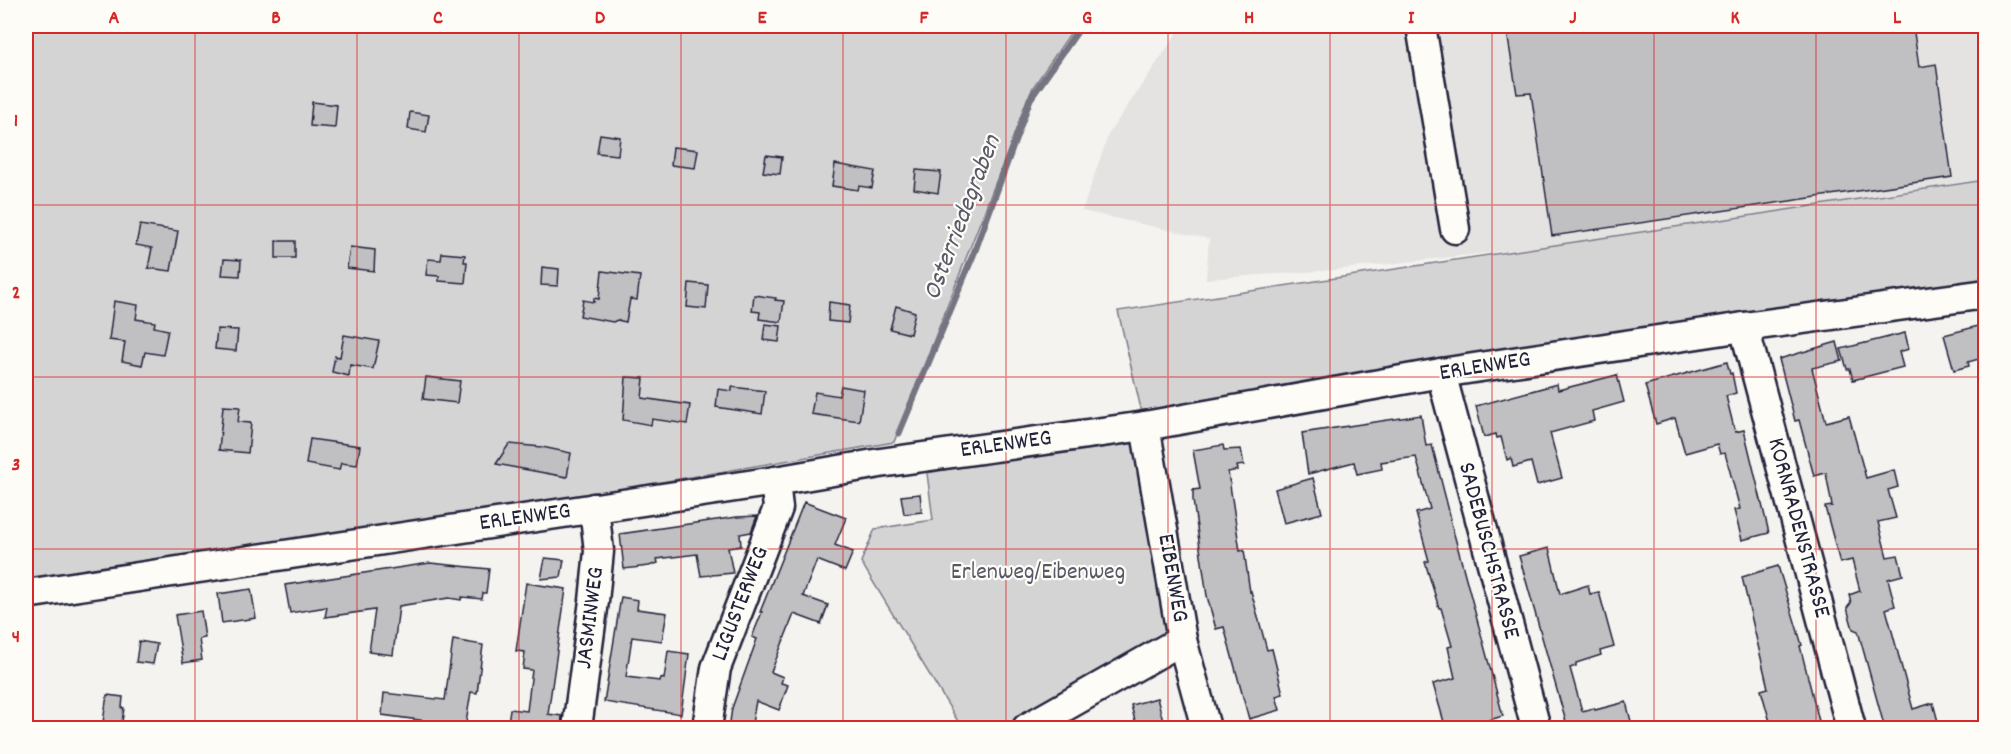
<svg xmlns="http://www.w3.org/2000/svg" width="2011" height="754" font-family="Dekko,sans-serif">
<style>
.built{fill:#e4e3e2}
.green{fill:#d5d4d5;stroke:#7c7b88;stroke-width:1.5}
.lines{fill:none;stroke-linecap:round;stroke-linejoin:round}
.stream{stroke:#757582;stroke-width:7}
.building{fill:#c0bfc2;stroke:#22223b;stroke-width:1.5}
.minor-casing{stroke:#22223b;stroke-width:33}
.minor{stroke:#fdfcf7;stroke-width:28}
.grid{fill:none;stroke:#d62828;stroke-width:1.5;stroke-opacity:0.55}
.labels{text-anchor:middle;dominant-baseline:central;stroke-width:4.5;stroke-linejoin:round;paint-order:stroke}
.street-label{font-size:24px;fill:#22223b;stroke:#fdfcf7}
.park-label{font-size:24px;fill:#585769;stroke:#fdfcf7}
.water-label{font-size:26px;font-style:italic;fill:#59596b;stroke:#fdfcf7}
.neatline{fill:none;stroke:#d62828;stroke-width:2}
.grid-label{font-size:20px;text-anchor:middle;font-weight:bold;fill:#d62828}
</style>
<rect width="100%" height="100%" fill="#f4f3ef"/>
<filter id="ink" filterUnits="userSpaceOnUse"><feTurbulence type="fractalNoise" baseFrequency=".0167" numOctaves="2"/><feDisplacementMap in="SourceGraphic" scale="12" xChannelSelector="R" yChannelSelector="G"/><feConvolveMatrix kernelMatrix="1 2 1 2 8 2 1 2 1" color-interpolation-filters="sRGB"/></filter>
<g filter="url(#ink)">
<path class="built" d="M1182 26H1985V180L1542 247 1334 270 1206 279 1209 239 1082 211 1109 133Z"/>
<g class="green">
<path d="M26 26H1050L1074 28 1033 87 894 442 574 497 26 582Z"/>
<path d="M1985 180V296L1145 426 1118 311Z"/>
<path d="M1118 439 1129 440 1136 444 1166 631 1162 637 1001 728H962L861 562 875 529 933 520 927 473Z"/>
</g>
<g class="lines">
<path class="stream" d="M899 433 974 253 1030 99 1081 26"/>
</g>
<g class="building">
<path d="M1506 26H1913L1919 67 1936 64 1952 177 1552 236 1531 93 1517 94Z"/>
<path d="M312 102 337 105 335 128 310 126Z"/>
<path d="M410 112 429 115 426 132 408 129Z"/>
<path d="M600 134 620 137 618 155 597 153Z"/>
<path d="M673 147 698 150 695 168 671 165Z"/>
<path d="M766 155 782 157 780 174 763 172Z"/>
<path d="M835 164 875 171 872 188 859 186 858 190 832 186Z"/>
<path d="M916 170 941 172 938 193 914 189Z"/>
<path d="M140 225 178 231 171 271 148 268 152 248 136 245Z"/>
<rect x="276" y="241" width="19" height="17"/>
<path d="M350 247 375 250 374 271 347 268Z"/>
<path d="M442 253 465 255 464 262H467L465 283 439 281V276L426 275 428 259 441 260Z"/>
<path d="M224 259 241 260 240 276 222 275Z"/>
<path d="M542 267 559 269 558 286 541 285Z"/>
<path d="M602 271 640 276 637 300 630 299 626 322 617 320 613 322 580 316 583 300 594 302V298L599 299Z"/>
<path d="M689 283 708 285 706 309 687 307Z"/>
<path d="M754 295 776 298 775 300 784 301 781 322 759 319 760 312 752 311Z"/>
<path d="M114 301 138 305 136 319 155 322 154 327 168 330 163 355 145 352 142 365 122 361 125 342 109 340Z"/>
<path d="M829 302 850 305 848 323 828 321Z"/>
<path d="M896 306 915 312 910 334 890 329Z"/>
<path d="M765 324 781 326 779 342 763 340Z"/>
<path d="M1986 324V357L1968 362 1969 366 1954 370 1944 335Z"/>
<path d="M217 329 238 330 236 351 215 349Z"/>
<path d="M1905 333 1909 349 1899 352 1903 367 1853 380 1850 369H1847L1841 349Z"/>
<path d="M344 335 379 341 373 369 350 365 349 376 332 372 335 356 340 357Z"/>
<path d="M1837 342 1842 361 1812 368 1826 422 1849 416 1866 478 1894 470 1898 487 1888 490 1896 518 1878 522 1887 557 1898 555 1903 575 1888 579 1895 606 1886 609 1913 709 1933 703 1940 729H1885L1858 631 1853 629 1847 608 1851 603 1849 595 1860 591 1852 560 1840 563 1825 507 1832 506 1826 473 1814 476 1799 420 1795 421 1779 359Z"/>
<path d="M1727 362 1730 374 1732 373 1736 393 1726 396 1735 432 1744 430 1769 533 1742 540 1734 510 1740 509 1725 453 1720 454 1717 444 1685 453 1675 418 1656 424 1645 385Z"/>
<path d="M1617 375 1624 402 1592 411 1594 421 1550 433 1562 478 1537 485 1531 462 1513 467 1511 458 1507 460 1501 437 1497 438 1496 434 1484 437 1476 406 1557 384 1558 390Z"/>
<path d="M426 377 460 381 457 403 423 399Z"/>
<path d="M626 377 644 378 642 398 690 405 687 424 652 419 651 425 623 420Z"/>
<path d="M841 386 864 390 859 421 811 414 815 392 839 396Z"/>
<path d="M732 387 765 391 762 414 716 407 718 389 732 391Z"/>
<path d="M223 406 240 407 238 422 251 423 248 453 219 450Z"/>
<path d="M1421 415 1426 446 1432 445 1451 519H1450L1503 716 1458 729H1446L1433 684 1455 678 1448 647 1452 646 1441 608H1439L1425 562 1429 561 1416 513 1430 509 1416 457 1381 462 1382 469 1357 474 1354 462 1308 474 1302 433Z"/>
<path d="M310 439 360 446 357 465 341 463 339 470 306 464Z"/>
<path d="M509 444 542 447 571 453 567 477 496 464Z"/>
<path d="M1223 445 1224 450 1241 449 1244 465 1237 466 1238 470 1228 472 1240 551 1244 550 1250 592 1251 591 1267 650 1272 649 1283 694 1276 696 1280 710 1249 719 1224 627 1216 629 1207 596 1193 500V490L1200 489 1193 450Z"/>
<path d="M1313 478 1322 513 1284 523 1275 489Z"/>
<path d="M920 494 922 512 904 514 901 496Z"/>
<path d="M804 502 846 518 835 545 853 552 845 571 817 560 803 596 828 605 821 624 794 614 771 672 783 677 781 683 788 685 779 710 756 701 751 729H729L732 708 757 639 752 637 762 612H760Z"/>
<path d="M757 516 751 532 740 534 741 546 728 548 733 573 701 576 697 554 657 559 658 563 649 566 624 569 620 534 737 517Z"/>
<path d="M1549 548 1560 594 1588 585 1590 594 1599 592 1614 647 1600 651 1601 655 1576 663V666L1570 668 1582 711 1594 708 1595 710 1626 702 1633 729H1568L1519 556Z"/>
<path d="M545 558 564 560 561 577 541 579Z"/>
<path d="M430 563 489 569 486 593H483L482 599 462 597 461 600 449 598 399 606 393 655 369 652 375 610 325 617 327 607 290 613 285 585Z"/>
<path d="M1778 566 1802 645 1800 646 1821 729H1772L1761 690 1768 688 1742 577Z"/>
<path d="M526 583 566 589 548 714 562 716 561 729H507L510 709 527 711 532 670 523 669 525 652 516 651Z"/>
<path d="M251 589 256 618 222 623 218 594Z"/>
<path d="M621 597 638 600 637 609 667 613 662 641 632 637 626 677 660 681 661 678 664 679 668 651 689 654 681 714 604 702Z"/>
<path d="M201 611 205 638 199 639 202 660 183 663 175 615Z"/>
<path d="M453 640 483 645 477 693 471 692 465 729H440L441 723 382 715 384 693 445 700Z"/>
<path d="M139 641 157 644 153 664 136 662Z"/>
<path d="M107 695 123 697 122 708H124L121 729H102Z"/>
<path d="M1157 698 1165 729H1137L1131 705Z"/>
</g>
<g class="lines">
<g class="minor-casing">
<g id="minor">
<path d="M1421 26 1455 229"/>
<path d="M1744 327 1851 728"/>
<path d="M1441 373 1536 728"/>
<path d="M1145 426 1182 640 1206 728"/>
<path d="M26 594 775 481 880 463 1145 426 1441 373 1744 327 1986 294"/>
<path d="M577 728 594 601 599 551 594 508"/>
<path d="M707 728 716 668 778 508 775 481"/>
<path d="M1027 728 1182 640"/>
</g>
</g>
<use href="#minor" class="minor"/>
</g>
</g>
<path class="grid" d="M195 26V728M357 26V728M519 26V728M681 26V728M843 26V728M1006 26V728M1168 26V728M1330 26V728M1492 26V728M1654 26V728M1816 26V728M26 205H1986M26 377H1986M26 549H1986"/>
<g class="labels">
<g class="street-label">
<text transform="translate(1485 367) rotate(-9)">ERLENWEG</text>
<text transform="translate(1006 445) rotate(-8)">ERLENWEG</text>
<text transform="translate(525 518) rotate(-8)">ERLENWEG</text>
<text transform="translate(1798 528) rotate(75)">KORNRADENSTRASSE</text>
<text transform="translate(1488 551) rotate(75)">SADEBUSCHSTRASSE</text>
<text transform="translate(1172 578) rotate(80)">EIBENWEG</text>
<text transform="translate(741 604) rotate(-69)">LIGUSTERWEG</text>
<text transform="translate(591 618) rotate(-83)">JASMINWEG</text>
</g>
<g class="park-label">
<text x="1038" y="573">Erlenweg/Eibenweg</text>
</g>
<g class="water-label">
<text transform="translate(963 218) rotate(-69)">Osterriedegraben</text>
</g>
</g>
<rect width="2011" height="754" fill="none" stroke="#fdfcf7" stroke-width="66"/>
<rect x="33" y="33" width="1945" height="688" class="neatline"/>
<g class="grid-label">
<text x="114" y="23">A</text>
<text x="276" y="23">B</text>
<text x="438" y="23">C</text>
<text x="600" y="23">D</text>
<text x="762" y="23">E</text>
<text x="924" y="23">F</text>
<text x="1087" y="23">G</text>
<text x="1249" y="23">H</text>
<text x="1411" y="23">I</text>
<text x="1573" y="23">J</text>
<text x="1735" y="23">K</text>
<text x="1897" y="23">L</text>
<text x="16" y="126">1</text>
<text x="16" y="298">2</text>
<text x="16" y="470">3</text>
<text x="16" y="642">4</text>
</g>
</svg>
